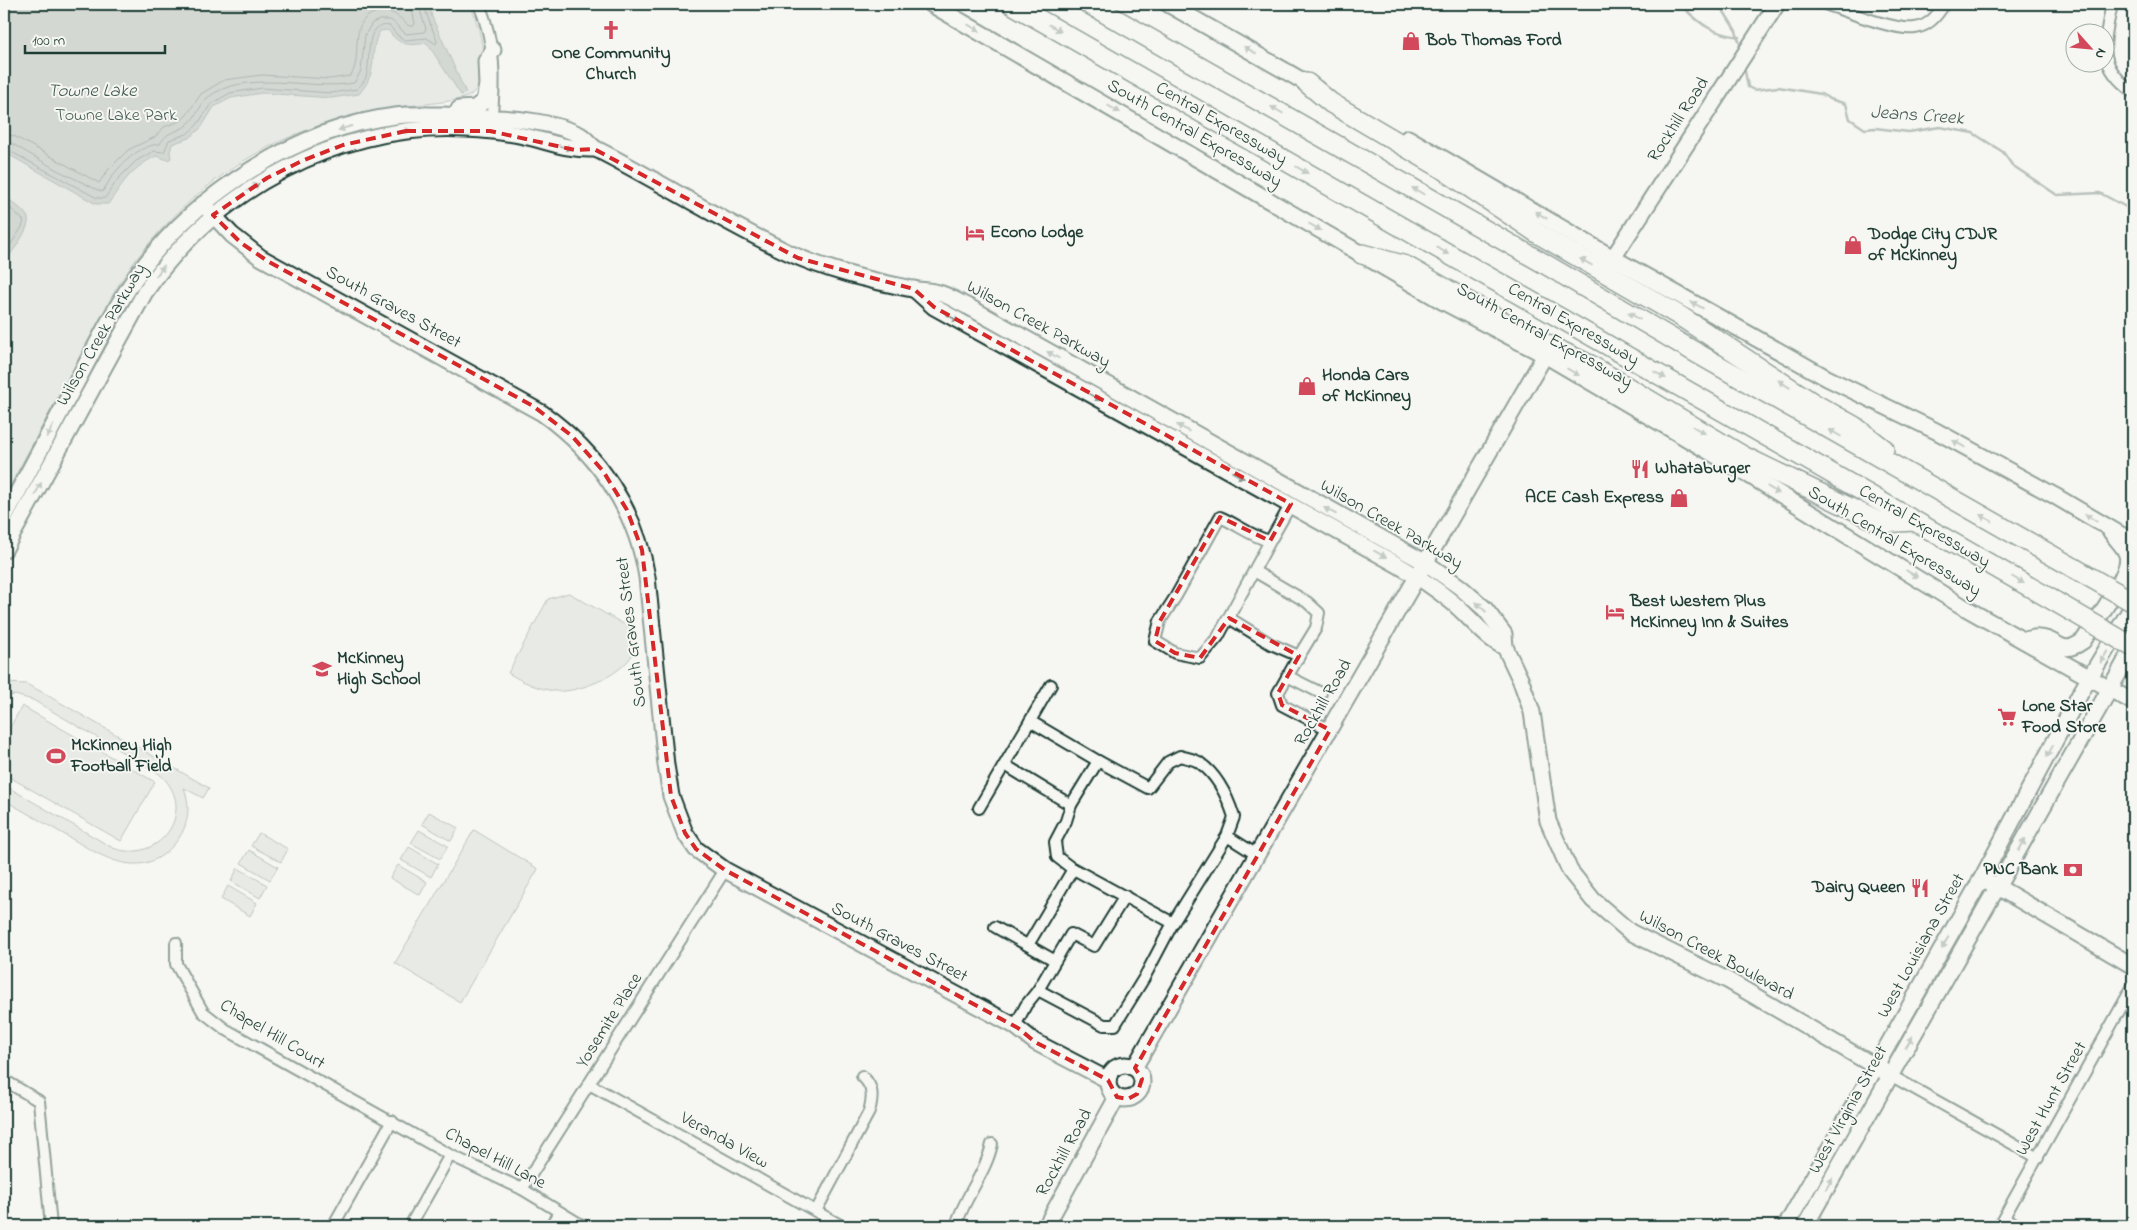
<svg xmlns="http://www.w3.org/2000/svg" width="2137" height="1230" font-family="'Indie Flower',sans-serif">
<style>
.green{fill:#d6dbd6;stroke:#7a8c85}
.water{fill:#aab3ae;stroke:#72847d}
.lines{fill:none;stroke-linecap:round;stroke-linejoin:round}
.shore{stroke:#576c65;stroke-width:1}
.stream{stroke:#72847d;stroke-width:2.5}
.street-casing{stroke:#1f3d34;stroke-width:14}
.secondary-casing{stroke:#1f3d34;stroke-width:19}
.highway-casing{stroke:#1f3d34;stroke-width:22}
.street{stroke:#f6f6f2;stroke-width:10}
.secondary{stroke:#f6f6f2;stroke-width:15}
.highway{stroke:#f6f6f2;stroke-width:19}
.highway-bridge-casing{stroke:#1f3d34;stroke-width:22;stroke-linecap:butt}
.highway-bridge{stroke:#f6f6f2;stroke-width:19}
.oneway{fill:#8a9a93}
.marked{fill:none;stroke:#d62828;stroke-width:4;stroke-dasharray:10 6;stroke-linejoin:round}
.labels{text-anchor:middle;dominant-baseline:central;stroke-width:4;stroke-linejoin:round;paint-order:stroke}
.poi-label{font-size:18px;font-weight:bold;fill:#1f3d34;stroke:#f6f6f2;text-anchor:start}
.park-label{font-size:18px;fill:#445d54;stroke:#f6f6f2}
.street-label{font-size:18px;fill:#1f3d34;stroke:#f6f6f2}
.water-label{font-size:19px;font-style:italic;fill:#425a52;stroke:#f6f6f2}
</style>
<rect width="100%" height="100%" fill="#f6f6f2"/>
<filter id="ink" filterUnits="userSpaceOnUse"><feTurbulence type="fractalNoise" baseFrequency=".02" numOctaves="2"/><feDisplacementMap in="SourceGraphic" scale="10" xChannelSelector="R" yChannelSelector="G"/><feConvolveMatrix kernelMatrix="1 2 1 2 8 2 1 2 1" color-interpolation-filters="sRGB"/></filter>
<g filter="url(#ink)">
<g class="green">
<path d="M4 4H470C480 28 493 72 472 94 464 102 411 105 398 107 348 113 295 131 252 156 204 184 165 221 132 265 110 295 94 331 76 364 52 408 28 452 4 497Z"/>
<path d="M569 593 634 630C634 635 636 641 635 646 632 672 578 694 555 691 538 689 523 682 508 673L548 599Z"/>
<path d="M4 683 26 684 40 691 209 788 203 798 184 788C191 806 189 826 176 842 142 884 103 857 67 836 46 824 25 812 4 800V785L113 848C162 866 200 806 158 773L33 700 15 695 4 696Z"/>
<path d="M22 706 155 782 121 841 4 774V738Z"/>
<path d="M429 812 458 828 451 841 422 824Z"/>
<path d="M419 830 448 846 440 859 411 843Z"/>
<path d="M474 830 538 869 460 1002 395 963Z"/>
<path d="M259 833 288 849 281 862 251 846Z"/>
<path d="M409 847 438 864 431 877 401 860Z"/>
<path d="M249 850 278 867 270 880 241 863Z"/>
<path d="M398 865 427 882 420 895 390 878Z"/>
<path d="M238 868 267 885 260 898 231 881Z"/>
<path d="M228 886 257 903 250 916 221 899Z"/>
</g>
<g class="water">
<path d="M4 4H429L432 17 466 93 461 95 427 43C409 46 399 46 388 30L380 31C367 53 381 69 359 94L331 98 262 93 231 98 214 107 201 128 189 138 172 144 170 152 171 158 168 160 156 156C129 170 125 181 108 204H96L4 152Z"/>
<path d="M4 195C11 202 22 208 27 216 34 225 10 255 4 263Z"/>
</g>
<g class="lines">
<g class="shore">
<path d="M4 134 14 136 99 183 108 170 128 150 155 137 164 127 180 121 186 116 201 94 224 80 262 75 330 79 350 76C364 60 347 22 374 13 391 8 398 16 409 26H413L415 24 411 4"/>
<path d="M4 142 11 143 57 170 102 192C106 187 109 181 113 175 124 161 141 145 160 144 168 129 178 134 189 123 197 116 200 105 207 98 245 68 309 91 354 83L361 71 365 35 372 23 379 20H391L406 34 424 32 426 29 418 4"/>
<path d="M4 148 97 198H105L118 179 136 161 154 151 164 152 169 140 187 134 197 125 211 104 230 93 262 88 331 93 357 89C362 84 366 80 367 73 371 56 364 21 390 26L397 35 405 40 427 38 436 44 437 41 428 18 424 4"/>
<path d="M4 202 24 221 22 227 4 255"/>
</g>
<g class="stream">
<path d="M1655 4C1676 12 1701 4 1723 10L1736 31 1741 48"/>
<path d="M1684 8C1702 26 1713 33 1739 37"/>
<path d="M1744 66 1748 87 1754 90 1778 87 1821 94 1830 99 1846 104 1850 119 1865 129 1875 128 1909 132 1940 127 1973 133 2003 152 2012 165 2057 195 2100 193 2126 207 2133 215"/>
</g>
<g class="street-casing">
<g id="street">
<path d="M479 4C495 42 496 81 491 122"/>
<path d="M1825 4C1846 11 1895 31 1915 28 1929 26 1938 15 1944 4"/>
<path d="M2112 4C2104 44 2096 65 2133 92"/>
<path d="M1270 541 1218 637 1200 658 1175 653 1155 641 1160 621 1176 596 1220 517C1237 524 1252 537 1270 541L1291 504"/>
<path d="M1229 618 1271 644 1299 656 1316 628 1319 613 1307 602 1254 571"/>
<path d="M1299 656 1278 693 1282 705 1330 730"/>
<path d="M1287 676 1321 693"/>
<path d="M1051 685 1030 721 1098 761"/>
<path d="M1005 765 1071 805"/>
<path d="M979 808 1030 721"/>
<path d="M1227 836 1173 923 1070 867 1057 857 1055 842 1066 821 1071 805 1098 761 1148 788 1168 762 1180 756C1186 758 1195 759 1200 763 1217 775 1228 798 1234 817L1227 836 1257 855"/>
<path d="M995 927 1054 960"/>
<path d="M176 943V964L203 1012 225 1029 450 1155 522 1189 583 1226"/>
<path d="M1028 945 1073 869"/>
<path d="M1038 990 1071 934 1094 946 1125 896"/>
<path d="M1015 1026 1026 1005 1038 990 1104 1025H1115L1144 978 1173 923"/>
<path d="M1890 1075 2038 1158"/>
<path d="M4 1080 39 1101 51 1226"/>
<path d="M589 1084 842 1226"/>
<path d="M522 1189 725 870"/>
<path d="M816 1211 869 1112C873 1097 874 1087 862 1076"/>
<path d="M2004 1218 2019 1226"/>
<path d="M333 1226 392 1121"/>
<path d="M410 1226 450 1155"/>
<path d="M551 1226 559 1212"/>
<path d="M956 1226C964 1197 986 1173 992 1144"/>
<path d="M1999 1226 2133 986"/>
</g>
</g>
<g class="secondary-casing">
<g id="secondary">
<path d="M931 4 1442 301 1545 355 1744 472 1962 606 2133 702"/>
<path d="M1168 4 1317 89"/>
<path d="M459 109 475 108 484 101 487 85 486 61 493 50"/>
<path d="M1408 138 1613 258 1827 378 1936 431 2055 496 2133 542"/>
<path d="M203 204 232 235 260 257 542 413C598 453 636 509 647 577L666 765 671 796 685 833 696 849 725 870 1015 1026 1035 1042 1108 1080"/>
<path d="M1613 258 1777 4"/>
<path d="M914 289 934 307 1398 565C1417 576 1435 588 1452 602 1469 616 1486 639 1505 647"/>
<path d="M4 518C31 468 57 418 84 368 101 337 117 303 138 274 194 195 298 128 395 116 411 114 427 115 443 115 459 115 475 118 491 118 518 118 556 123 580 135 587 139 591 147 598 150 661 182 721 221 785 251 824 270 869 280 912 289 922 291 933 290 942 294 951 297 960 303 969 307L1426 563 1460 587 1485 609 1504 634 1505 647 1521 681 1532 712 1548 821 1570 871 1593 900 1630 932 1729 981 1890 1075"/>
<path d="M4 550 145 292C216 189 339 123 465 129 486 130 507 132 528 137 553 143 569 150 594 149"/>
<path d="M2023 640C2028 640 2034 637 2039 638 2059 638 2059 658 2083 641 2093 626 2132 571 2127 555 2125 547 2116 539 2111 532"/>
<path d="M1989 882 2133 966"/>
<circle cx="1125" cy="1082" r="17"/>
<path d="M1134 1068 1545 355"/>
<path d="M1046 1226 1117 1097"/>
<path d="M1786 1226 1982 878 2081 692 2133 605"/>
<path d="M1805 1226 2133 648"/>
</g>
</g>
<g class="highway-casing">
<g id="highway">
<path d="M1012 4 2056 602"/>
<path d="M1089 4 1545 264 1693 351 2074 568"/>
<path d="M1307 83 1331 103 1438 166 1537 233 1680 316 1813 403 1854 426 1884 449"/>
<path d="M1362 254 1406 266 1525 334 1590 365 1743 456 1881 523 1914 521"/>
</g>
</g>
<use href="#street" class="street"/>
<use href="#secondary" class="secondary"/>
<use href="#highway" class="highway"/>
<g class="highway-bridge-casing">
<g id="highway-bridge">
<path d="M2074 568 2133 602"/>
<path d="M2056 602 2133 647"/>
</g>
</g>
<use href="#highway-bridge" class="highway-bridge"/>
</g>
<defs><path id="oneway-solid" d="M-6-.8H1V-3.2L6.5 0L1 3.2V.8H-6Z" transform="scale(1.25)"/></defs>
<g class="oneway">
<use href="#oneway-solid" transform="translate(974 28) rotate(30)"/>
<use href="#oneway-solid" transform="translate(1055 28) rotate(30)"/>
<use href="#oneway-solid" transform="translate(1250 50) rotate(-150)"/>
<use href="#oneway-solid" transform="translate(1114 109) rotate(30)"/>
<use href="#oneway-solid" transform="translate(1277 110) rotate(-150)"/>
<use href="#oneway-solid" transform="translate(345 128) rotate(163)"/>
<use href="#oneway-solid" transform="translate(404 131) rotate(-9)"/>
<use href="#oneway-solid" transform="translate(565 147) rotate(16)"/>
<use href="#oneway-solid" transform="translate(1302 170) rotate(30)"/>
<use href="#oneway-solid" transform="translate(253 187) rotate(-33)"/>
<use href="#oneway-solid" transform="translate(1418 191) rotate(-150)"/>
<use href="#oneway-solid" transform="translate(1541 215) rotate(-149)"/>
<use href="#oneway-solid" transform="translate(1315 227) rotate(30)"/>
<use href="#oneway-solid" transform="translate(1443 251) rotate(30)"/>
<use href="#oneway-solid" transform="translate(1586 262) rotate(-150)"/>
<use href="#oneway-solid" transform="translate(160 271) rotate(-52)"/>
<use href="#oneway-solid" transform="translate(1697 305) rotate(-151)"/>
<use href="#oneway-solid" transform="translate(1634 316) rotate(-149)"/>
<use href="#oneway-solid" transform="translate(953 318) rotate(29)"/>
<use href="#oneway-solid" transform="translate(1053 355) rotate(-150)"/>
<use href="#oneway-solid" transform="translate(1573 372) rotate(30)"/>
<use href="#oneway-solid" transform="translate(1660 375) rotate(30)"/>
<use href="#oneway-solid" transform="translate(1784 384) rotate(-147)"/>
<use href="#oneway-solid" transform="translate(1095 397) rotate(29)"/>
<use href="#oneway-solid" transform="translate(1183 428) rotate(-151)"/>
<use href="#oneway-solid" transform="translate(1699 430) rotate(30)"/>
<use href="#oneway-solid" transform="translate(50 431) rotate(118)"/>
<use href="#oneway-solid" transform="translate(1835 433) rotate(-150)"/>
<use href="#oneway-solid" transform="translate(1959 444) rotate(-151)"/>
<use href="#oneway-solid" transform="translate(1238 475) rotate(29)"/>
<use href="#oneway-solid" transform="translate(38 489) rotate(-62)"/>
<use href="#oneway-solid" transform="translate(1773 490) rotate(32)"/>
<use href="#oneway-solid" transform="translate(1330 511) rotate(-151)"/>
<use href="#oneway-solid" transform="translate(1986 518) rotate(-151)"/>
<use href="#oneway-solid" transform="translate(2091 518) rotate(-149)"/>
<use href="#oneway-solid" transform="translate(1380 554) rotate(29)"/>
<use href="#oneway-solid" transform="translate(1912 574) rotate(32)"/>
<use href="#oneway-solid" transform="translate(2018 580) rotate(30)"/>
<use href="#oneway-solid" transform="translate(1481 607) rotate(-136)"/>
<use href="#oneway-solid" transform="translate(2104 657) rotate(120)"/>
<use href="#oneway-solid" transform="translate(2050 751) rotate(118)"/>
<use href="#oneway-solid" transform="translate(2022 845) rotate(-60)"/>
<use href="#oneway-solid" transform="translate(1945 943) rotate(119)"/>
<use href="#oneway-solid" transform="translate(1909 1042) rotate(-60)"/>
<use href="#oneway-solid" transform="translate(1829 1184) rotate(-61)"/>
</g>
</g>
<path d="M0 0H2137V1230H0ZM406 131H490L575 150 594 149 798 258 914 289 934 307 1291 504 1270 541 1220 517 1160 621 1155 641 1175 653 1200 658 1229 618 1299 656 1278 693 1282 705 1330 730 1135 1068 1142 1079 1137 1094 1128 1099 1117 1097 1108 1080 1035 1042 1018 1028 725 870 696 849 685 833 671 796 642 550 627 510 603 471 572 436 533 406 269 262 241 243 213 215 267 178 304 160 343 145Z" fill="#f6f6f2" fill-opacity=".55" fill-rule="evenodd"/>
<path class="marked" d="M406 131H490L575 150 594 149 798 258 914 289 934 307 1291 504 1270 541 1220 517 1160 621 1155 641 1175 653 1200 658 1229 618 1299 656 1278 693 1282 705 1330 730 1135 1068 1142 1079 1137 1094 1128 1099 1117 1097 1108 1080 1035 1042 1018 1028 725 870 696 849 685 833 671 796 642 550 627 510 603 471 572 436 533 406 269 262 241 243 213 215 267 178 304 160 343 145Z"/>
<defs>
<g id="church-bare" transform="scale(1.5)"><path d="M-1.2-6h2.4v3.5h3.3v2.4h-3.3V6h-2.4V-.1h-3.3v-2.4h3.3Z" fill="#d1495b" stroke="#f6f6f2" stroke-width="2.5" paint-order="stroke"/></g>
<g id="shop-bare" transform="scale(1.5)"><path d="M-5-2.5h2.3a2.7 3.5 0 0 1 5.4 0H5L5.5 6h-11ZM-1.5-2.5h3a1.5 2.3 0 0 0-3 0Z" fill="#d1495b" stroke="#f6f6f2" stroke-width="2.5" paint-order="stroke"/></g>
<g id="hotel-bare" transform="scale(1.5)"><path d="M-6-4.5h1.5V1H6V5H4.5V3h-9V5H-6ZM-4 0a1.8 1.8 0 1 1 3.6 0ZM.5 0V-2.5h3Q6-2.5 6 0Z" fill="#d1495b" stroke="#f6f6f2" stroke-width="2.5" paint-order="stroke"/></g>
<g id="restaurant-bare" transform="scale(1.5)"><path d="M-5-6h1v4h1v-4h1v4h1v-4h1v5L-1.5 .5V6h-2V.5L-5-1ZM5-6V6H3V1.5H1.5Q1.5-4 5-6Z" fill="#d1495b" stroke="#f6f6f2" stroke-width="2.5" paint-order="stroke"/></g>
<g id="school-bare" transform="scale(1.5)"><path d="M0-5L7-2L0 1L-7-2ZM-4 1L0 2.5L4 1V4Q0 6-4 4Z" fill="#d1495b" stroke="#f6f6f2" stroke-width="2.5" paint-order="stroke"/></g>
<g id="supermarket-bare" transform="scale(1.5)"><path d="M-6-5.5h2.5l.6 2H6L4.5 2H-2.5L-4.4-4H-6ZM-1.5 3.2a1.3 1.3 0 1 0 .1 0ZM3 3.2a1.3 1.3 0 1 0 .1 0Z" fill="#d1495b" stroke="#f6f6f2" stroke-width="2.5" paint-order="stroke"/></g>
<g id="stadium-bare" transform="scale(1.5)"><path d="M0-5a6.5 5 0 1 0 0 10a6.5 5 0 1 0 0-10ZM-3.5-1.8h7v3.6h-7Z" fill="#d1495b" stroke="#f6f6f2" stroke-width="2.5" paint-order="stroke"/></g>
<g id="bank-bare" transform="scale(1.5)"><path d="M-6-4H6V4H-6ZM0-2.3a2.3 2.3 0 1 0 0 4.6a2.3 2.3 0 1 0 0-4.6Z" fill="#d1495b" stroke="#f6f6f2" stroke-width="2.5" paint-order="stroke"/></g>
</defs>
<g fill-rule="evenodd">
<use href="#church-bare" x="611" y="30"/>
<use href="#shop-bare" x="1411" y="41"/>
<use href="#hotel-bare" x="975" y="233"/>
<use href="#shop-bare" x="1853" y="245"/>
<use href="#shop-bare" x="1307" y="386"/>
<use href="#restaurant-bare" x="1640" y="469"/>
<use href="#shop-bare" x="1679" y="498"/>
<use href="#hotel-bare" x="1615" y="612"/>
<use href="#school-bare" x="322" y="669"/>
<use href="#supermarket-bare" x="2007" y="717"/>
<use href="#stadium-bare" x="56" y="756"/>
<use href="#bank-bare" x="2073" y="870"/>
<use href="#restaurant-bare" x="1920" y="888"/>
</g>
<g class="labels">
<g class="poi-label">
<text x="1426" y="41">Bob Thomas Ford</text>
<text x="611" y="54" text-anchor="middle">One Community<tspan x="611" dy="21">Church</tspan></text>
<text x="990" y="233">Econo Lodge</text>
<text x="1868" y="235">Dodge City CDJR<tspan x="1868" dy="21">of McKinney</tspan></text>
<text x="1322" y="376">Honda Cars<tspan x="1322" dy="21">of McKinney</tspan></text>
<text x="1655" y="469">Whataburger</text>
<text x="1664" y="498" text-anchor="end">ACE Cash Express</text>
<text x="1630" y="602">Best Western Plus<tspan x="1630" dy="21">McKinney Inn &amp; Suites</tspan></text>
<text x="337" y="659">McKinney<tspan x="337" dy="21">High School</tspan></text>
<text x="2022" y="707">Lone Star<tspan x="2022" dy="21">Food Store</tspan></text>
<text x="71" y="746">McKinney High<tspan x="71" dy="21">Football Field</tspan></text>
<text x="2058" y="870" text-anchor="end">PNC Bank</text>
<text x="1905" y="888" text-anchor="end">Dairy Queen</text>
</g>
<g class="park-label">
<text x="116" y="116">Towne Lake Park</text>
</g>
<g class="street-label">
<text transform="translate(1679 120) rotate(-57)">Rockhill Road</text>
<text transform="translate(1221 124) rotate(30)">Central Expressway</text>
<text transform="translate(1194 134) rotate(30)">South Central Expressway</text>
<text transform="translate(393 308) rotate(29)">South Graves Street</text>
<text transform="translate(1038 325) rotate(29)">Wilson Creek Parkway</text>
<text transform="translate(1573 325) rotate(30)">Central Expressway</text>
<text transform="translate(102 335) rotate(-60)">Wilson Creek Parkway</text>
<text transform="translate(1544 336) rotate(29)">South Central Expressway</text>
<text transform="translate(1391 525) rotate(30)">Wilson Creek Parkway</text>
<text transform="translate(1924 527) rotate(30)">Central Expressway</text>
<text transform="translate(1894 542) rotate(31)">South Central Expressway</text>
<text transform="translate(632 632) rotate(-97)">South Graves Street</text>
<text transform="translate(1324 703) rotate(-60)">Rockhill Road</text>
<text transform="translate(899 943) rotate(28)">South Graves Street</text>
<text transform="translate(1922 946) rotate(-61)">West Louisiana Street</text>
<text transform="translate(1716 956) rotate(28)">Wilson Creek Boulevard</text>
<text transform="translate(610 1021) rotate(-58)">Yosemite Place</text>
<text transform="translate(272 1035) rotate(31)">Chapel Hill Court</text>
<text transform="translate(2052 1099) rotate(-61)">West Hunt Street</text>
<text transform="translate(1849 1110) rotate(-61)">West Virginia Street</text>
<text transform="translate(724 1141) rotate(29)">Veranda View</text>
<text transform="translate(1065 1153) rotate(-61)">Rockhill Road</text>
<text transform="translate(495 1159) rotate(28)">Chapel Hill Lane</text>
</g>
<g class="water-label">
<text x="92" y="91">Towne Lake</text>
<text transform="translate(1917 116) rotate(4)">Jeans Creek</text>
</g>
</g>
<rect width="2137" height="1230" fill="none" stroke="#f6f6f2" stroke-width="20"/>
<rect x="10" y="10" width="2117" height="1210" fill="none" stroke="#1f3d34" stroke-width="2" filter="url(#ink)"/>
<g transform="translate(2090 48) rotate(117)"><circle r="24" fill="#f6f6f2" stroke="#a0aca6"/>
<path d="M0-4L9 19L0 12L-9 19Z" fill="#d1495b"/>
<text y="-8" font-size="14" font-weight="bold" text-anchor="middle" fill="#1f3d34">N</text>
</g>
<path d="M25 45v8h140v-8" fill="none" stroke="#1f3d34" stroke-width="2.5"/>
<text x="32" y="45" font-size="15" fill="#1f3d34" stroke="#f6f6f2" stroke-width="4" paint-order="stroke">100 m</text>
</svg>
